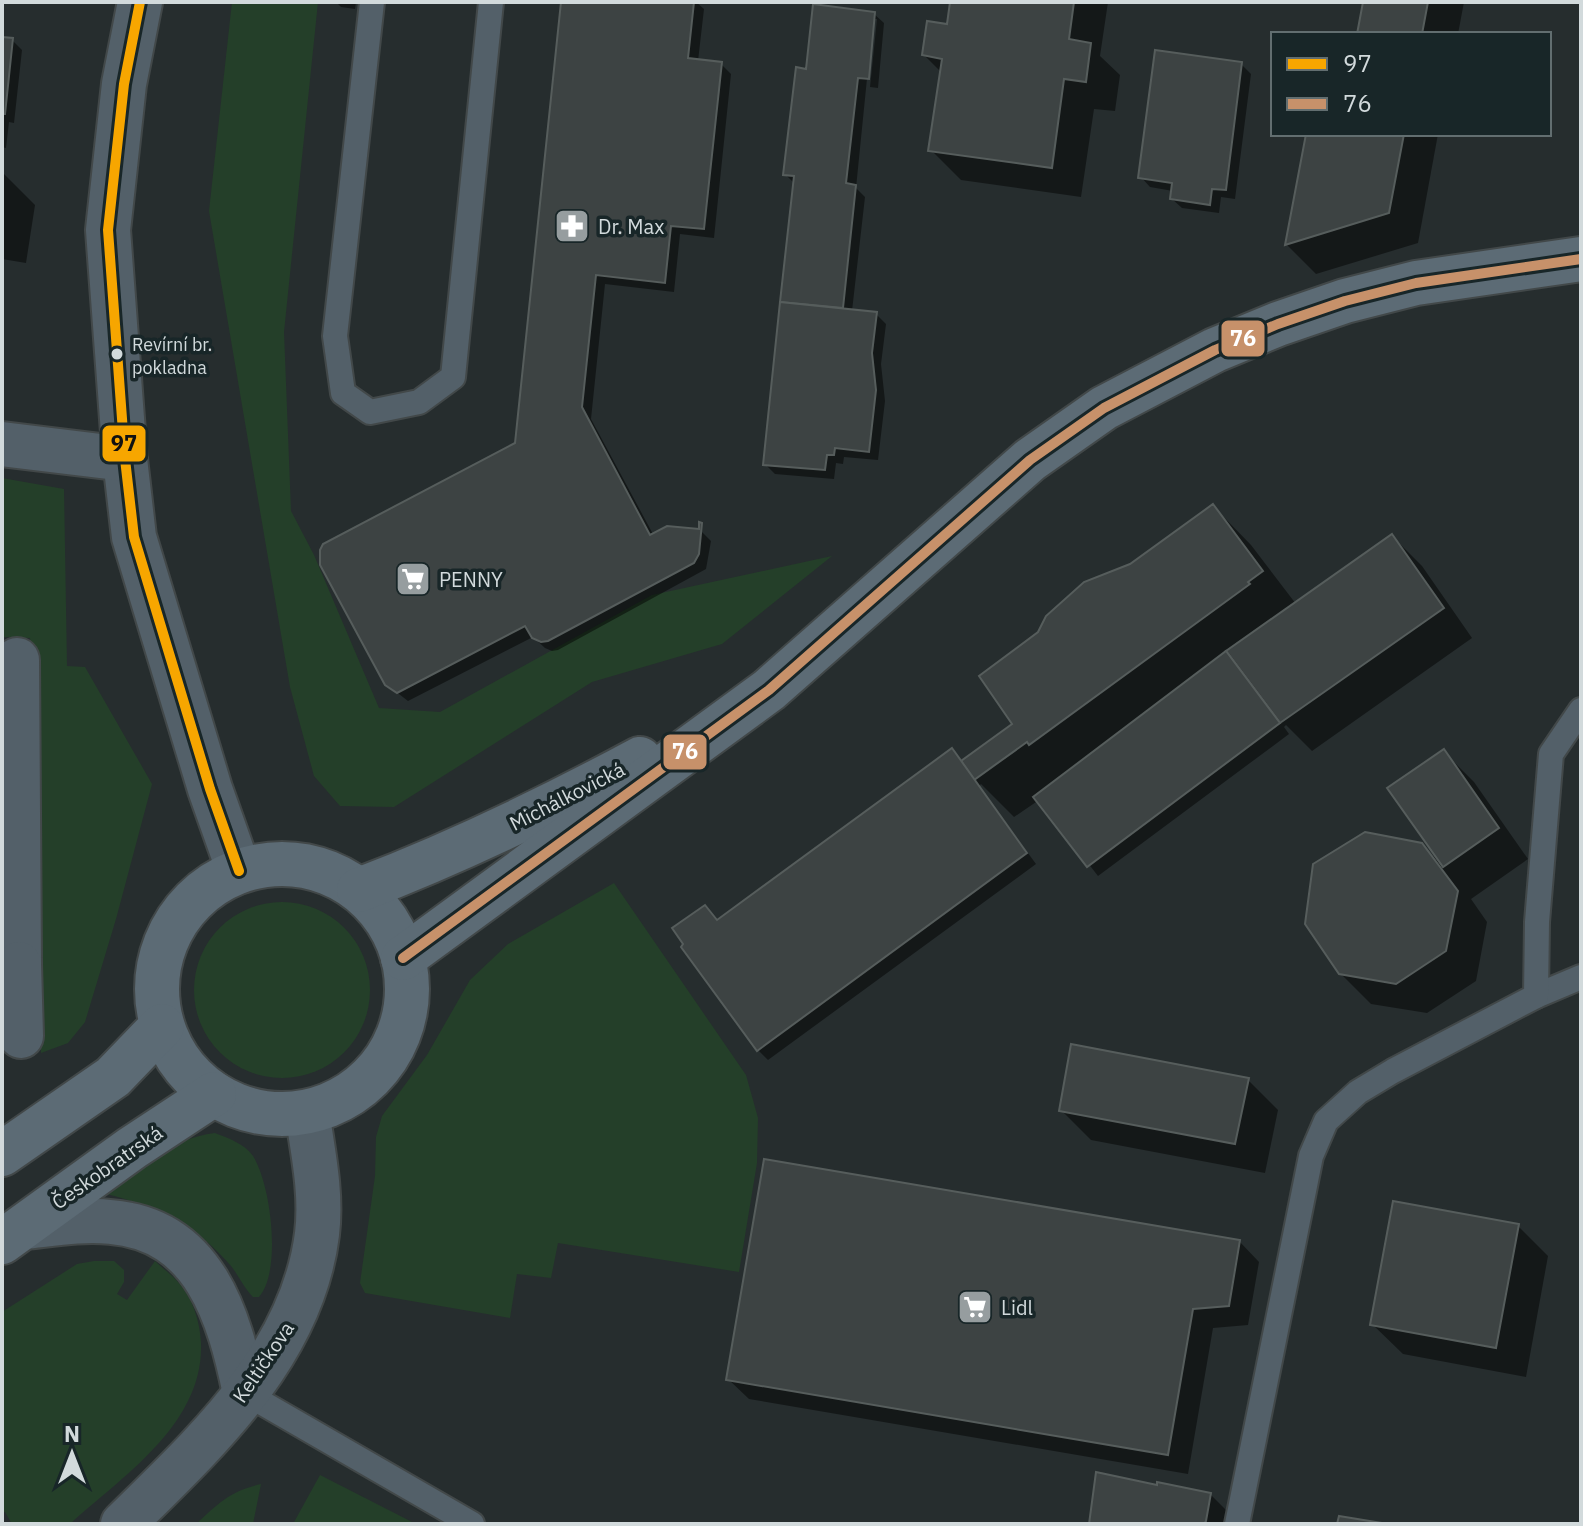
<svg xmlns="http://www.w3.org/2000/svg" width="1583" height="1526" font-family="'IBM Plex Sans',sans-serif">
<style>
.green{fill:#243f29}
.shadow{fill:#0007}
.building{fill:#3d4343;stroke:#565d5c;stroke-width:2}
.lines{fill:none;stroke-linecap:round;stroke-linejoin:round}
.lane-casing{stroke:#424849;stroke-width:28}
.street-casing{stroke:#424849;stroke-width:48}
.secondary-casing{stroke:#424849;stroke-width:48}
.lane{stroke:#536069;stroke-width:24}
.street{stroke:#536069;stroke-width:44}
.secondary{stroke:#5c6b75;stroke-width:44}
.bus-1-casing{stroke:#182628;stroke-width:16}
.bus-2-casing{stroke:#182628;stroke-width:16}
.bus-1{stroke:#f7a600;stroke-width:10}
.bus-2{stroke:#c7916a;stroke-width:10}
.bus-dot{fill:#d2dadc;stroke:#182628;stroke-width:3}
.labels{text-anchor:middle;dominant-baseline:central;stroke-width:7;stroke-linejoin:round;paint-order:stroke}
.bus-label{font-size:18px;fill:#d2dadc;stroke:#182628;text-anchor:start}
.poi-label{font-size:20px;fill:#d2dadc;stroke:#182628;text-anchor:start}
.street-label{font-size:20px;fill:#d2dadc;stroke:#182628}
.line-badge{stroke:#182628;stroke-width:3}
.badge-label{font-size:22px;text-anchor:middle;font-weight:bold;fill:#fff}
.pale-badge-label{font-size:22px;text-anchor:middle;font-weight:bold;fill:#111}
</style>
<rect width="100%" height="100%" fill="#262d2e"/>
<g class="green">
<path d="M232 2H318L284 332 291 511 314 555 379 708 440 712 652 595 832 556 722 644 592 682 394 807 340 806 314 776 290 687 209 211Z"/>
<path d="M2 478 64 489 67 666 85 667 152 784 116 919 85 1022 68 1043 41 1053 30 638 2 637Z"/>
<path d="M614 883 746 1075 758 1118 757 1163 739 1272 558 1243 551 1278 517 1274 510 1318 365 1293 360 1283 375 1176 376 1137 382 1116 427 1055 470 980 508 944Z"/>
<circle cx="282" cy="990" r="88"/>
<path d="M215 1133C228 1138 245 1144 253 1156 271 1184 282 1271 259 1297H253C244 1288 239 1276 231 1266 197 1226 157 1206 106 1194 142 1166 169 1139 215 1133Z"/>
<path d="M94 1261H114L124 1270V1282L117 1294 127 1300 155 1261C162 1268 171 1274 178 1282 193 1298 200 1322 201 1343 204 1424 123 1476 70 1524H12L5 1512H2V1312L77 1264Z"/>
<path d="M320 1475 416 1524H293Z"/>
<path d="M261 1484 253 1524H196C219 1503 230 1491 261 1484Z"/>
</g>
<g class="shadow">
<path d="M336 2H356L355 9 341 7Z"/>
<path d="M563 2H696L704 9 698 61 721 64 731 74 714 238 680 234 674 292 605 284 591 419 654 536 701 531 711 541 706 569 558 650 552 651 545 648 533 637 408 701 386 684 517 445Z"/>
<path d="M952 2H1108L1100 56 1120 75 1115 111 1094 109 1081 197 961 180 931 150 942 73 924 55 948 26Z"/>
<path d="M1365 2H1464L1458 34H1359Z"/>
<path d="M874 14 884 23 878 88 870 87 877 19H873L856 188 865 197 852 311 876 314 886 324 881 364 885 401 878 460 844 457 843 464 836 463 834 479 775 474 765 464 795 184 785 174 807 71Z"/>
<path d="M2 39 12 40 22 50 14 123 9 122 6 148 2 147Z"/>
<path d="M1241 64 1251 74 1235 199 1221 197 1219 213 1182 208 1172 199 1173 191 1150 187 1141 177Z"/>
<path d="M1308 134H1438L1418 243 1316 274 1287 245Z"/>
<path d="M2 172 35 205 26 263 2 259Z"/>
<path d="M1213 506 1251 545 1296 604 1392 536 1422 566 1472 638 1312 751 1286 725 1284 727 1289 734 1098 876 1039 800 1014 817 981 784 979 786 1036 864 768 1060 758 1050 718 922 963 763 1015 725 1131 566Z"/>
<path d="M1444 752 1474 782 1528 859 1471 899 1487 922 1476 981 1427 1013 1371 1004 1340 973 1421 844 1440 863 1441 862Z"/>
<path d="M1248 1080 1278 1110 1265 1173 1091 1140 1061 1110Z"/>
<path d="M1518 1226 1548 1256 1526 1377 1403 1354 1372 1324Z"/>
<path d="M1239 1241 1259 1262 1248 1325 1213 1328 1188 1474 749 1399 728 1379Z"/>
<path d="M1210 1494 1240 1524H1089Z"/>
</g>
<g class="building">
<path d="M561 2H694L688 58 722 62 704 229 671 226 665 283 596 275 582 407 650 535 667 526 699 529V522L702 523 699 554 694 563 548 641 541 642 532 638 525 626 397 693 385 685 320 565V550L323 544 515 443Z"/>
<path d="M950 2H1074L1069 39 1091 43 1086 82 1064 79 1052 168 928 151 942 59 922 55 927 21 947 24Z"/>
<path d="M1363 2H1428L1422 34H1357Z"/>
<path d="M813 4 875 12 869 79 858 78 846 183 856 185 843 308 780 302 794 176 783 175 796 67 806 69Z"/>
<path d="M2 37 13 38 5 114H2Z"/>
<path d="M1155 50 1242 62 1226 190 1212 189 1210 205 1170 199 1172 183 1138 178Z"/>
<path d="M1306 134H1404L1389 213 1285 245Z"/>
<path d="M780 302 877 312 872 353 876 390 869 452 835 448 834 455H827L825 470 763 465Z"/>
<path d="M1213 504 1263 571 1248 582 1250 584 1029 745 1027 742 974 780 961 761 1012 724 979 676 1038 632 1046 616 1084 582 1130 564Z"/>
<path d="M1392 534 1444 608 1280 723 1226 651Z"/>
<path d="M1226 651 1280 723 1087 867 1033 797Z"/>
<path d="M952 748 1027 853 757 1051 681 947 683 944 672 928 705 905 717 920Z"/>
<path d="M1444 749 1499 828 1443 867 1387 788Z"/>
<path d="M1365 832 1422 843 1458 891 1446 951 1396 984 1339 974 1305 924 1313 864Z"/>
<path d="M1071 1044 1249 1078 1235 1144 1059 1111Z"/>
<path d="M764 1159 1240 1240 1229 1306 1193 1309 1168 1455 726 1380Z"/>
<path d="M1393 1201 1519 1224 1496 1348 1370 1325Z"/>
<path d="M1096 1472 1157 1485V1482L1211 1493 1206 1521 1204 1524H1089Z"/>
<path d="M1339 1516 1388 1524H1337Z"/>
</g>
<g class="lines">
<g class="lane-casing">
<g id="lane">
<path d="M372 2 335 336 343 393 370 412 419 402 453 377 491 2"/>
<path d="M1536 996 1581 977"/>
<path d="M245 1393 472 1524"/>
<path d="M1237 1524 1311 1156 1326 1121 1358 1092 1393 1071 1536 996 1537 922 1551 754 1581 710"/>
</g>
</g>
<g class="street-casing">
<g id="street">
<path d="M140 2 124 84 108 230 125 459 134 537 210 789 239 871"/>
<path d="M2 444 125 459"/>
<path d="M2 964H19L17 660"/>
<path d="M19 964 21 1036"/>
<path d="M24 1227C53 1224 83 1219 111 1222 205 1230 229 1316 245 1393"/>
<path d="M123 1524C205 1443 302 1355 317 1234 322 1194 313 1152 307 1112"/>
</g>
</g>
<g class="secondary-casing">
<g id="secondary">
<circle cx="282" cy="989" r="125"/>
<path d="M359 890C456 853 549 808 640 759"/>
<path d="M403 958 769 690 1030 460 1104 408 1215 350 1278 324 1345 301 1416 283 1581 259"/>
<path d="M2 1154 113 1077 162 1026"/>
<path d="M2 1242 132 1148 214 1094"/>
</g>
</g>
<use href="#lane" class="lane"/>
<use href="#street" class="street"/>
<use href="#secondary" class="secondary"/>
<g class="bus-1-casing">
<path id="bus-1" d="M140 2 124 84 108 230 125 459 134 537 210 789 239 871"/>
</g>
<g class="bus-2-casing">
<path id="bus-2" d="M403 958 769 690 1030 460 1104 408 1215 350 1278 324 1345 301 1416 283 1581 259"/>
</g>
<use href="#bus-1" class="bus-1"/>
<use href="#bus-2" class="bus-2"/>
</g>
<defs>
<g id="pharmacy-square" transform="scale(1.8)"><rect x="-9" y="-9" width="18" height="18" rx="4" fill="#969d9f" stroke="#182628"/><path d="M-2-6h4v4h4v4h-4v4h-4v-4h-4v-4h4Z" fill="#fff"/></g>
<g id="supermarket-square" transform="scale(1.8)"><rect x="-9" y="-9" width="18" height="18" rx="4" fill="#969d9f" stroke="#182628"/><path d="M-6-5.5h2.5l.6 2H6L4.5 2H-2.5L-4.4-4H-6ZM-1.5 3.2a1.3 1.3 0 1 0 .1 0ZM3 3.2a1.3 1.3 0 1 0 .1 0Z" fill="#fff"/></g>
</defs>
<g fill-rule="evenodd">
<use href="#pharmacy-square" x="572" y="226"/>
<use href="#supermarket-square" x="413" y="579"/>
<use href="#supermarket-square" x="975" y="1307"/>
</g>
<circle class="bus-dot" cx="117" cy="354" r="7"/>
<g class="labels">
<g class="bus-label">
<text x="132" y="344">Revírní br.<tspan x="132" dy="23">pokladna</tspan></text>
</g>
<g class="poi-label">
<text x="598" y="226">Dr. Max</text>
<text x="439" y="579">PENNY</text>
<text x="1001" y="1307">Lidl</text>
</g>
<g class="street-label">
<text transform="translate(567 796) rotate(-27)">Michálkovická</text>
<text transform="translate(107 1167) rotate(-35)">Českobratrská</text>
<text transform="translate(263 1362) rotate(-56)">Keltičkova</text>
</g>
</g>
<g class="line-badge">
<rect x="1220" y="319" width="46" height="39" rx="8" fill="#c7916a"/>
<rect x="101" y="424" width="46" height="39" rx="8" fill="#f7a600"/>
<rect x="662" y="733" width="46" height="38" rx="8" fill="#c7916a"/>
</g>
<g class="badge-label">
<text x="1243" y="346">76</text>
<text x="685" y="759">76</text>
</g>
<g class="pale-badge-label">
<text x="124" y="451">97</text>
</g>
<rect width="1583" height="1526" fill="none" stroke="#d2dadc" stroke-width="8"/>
<rect x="1271" y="32" width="280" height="104" fill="#182628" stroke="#626e70" stroke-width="2"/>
<rect x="1287" y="58" width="40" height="12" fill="#f7a600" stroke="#626e70" stroke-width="2"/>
<text x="1343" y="72" font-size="24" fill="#d2dadc">97</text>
<rect x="1287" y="98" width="40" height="12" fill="#c7916a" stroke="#626e70" stroke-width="2"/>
<text x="1343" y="112" font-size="24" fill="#d2dadc">76</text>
<g transform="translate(72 1454)" stroke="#182628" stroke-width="6" paint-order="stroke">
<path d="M0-6L14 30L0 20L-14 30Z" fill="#d2dadc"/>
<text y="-12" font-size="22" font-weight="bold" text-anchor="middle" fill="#d2dadc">N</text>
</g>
</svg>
